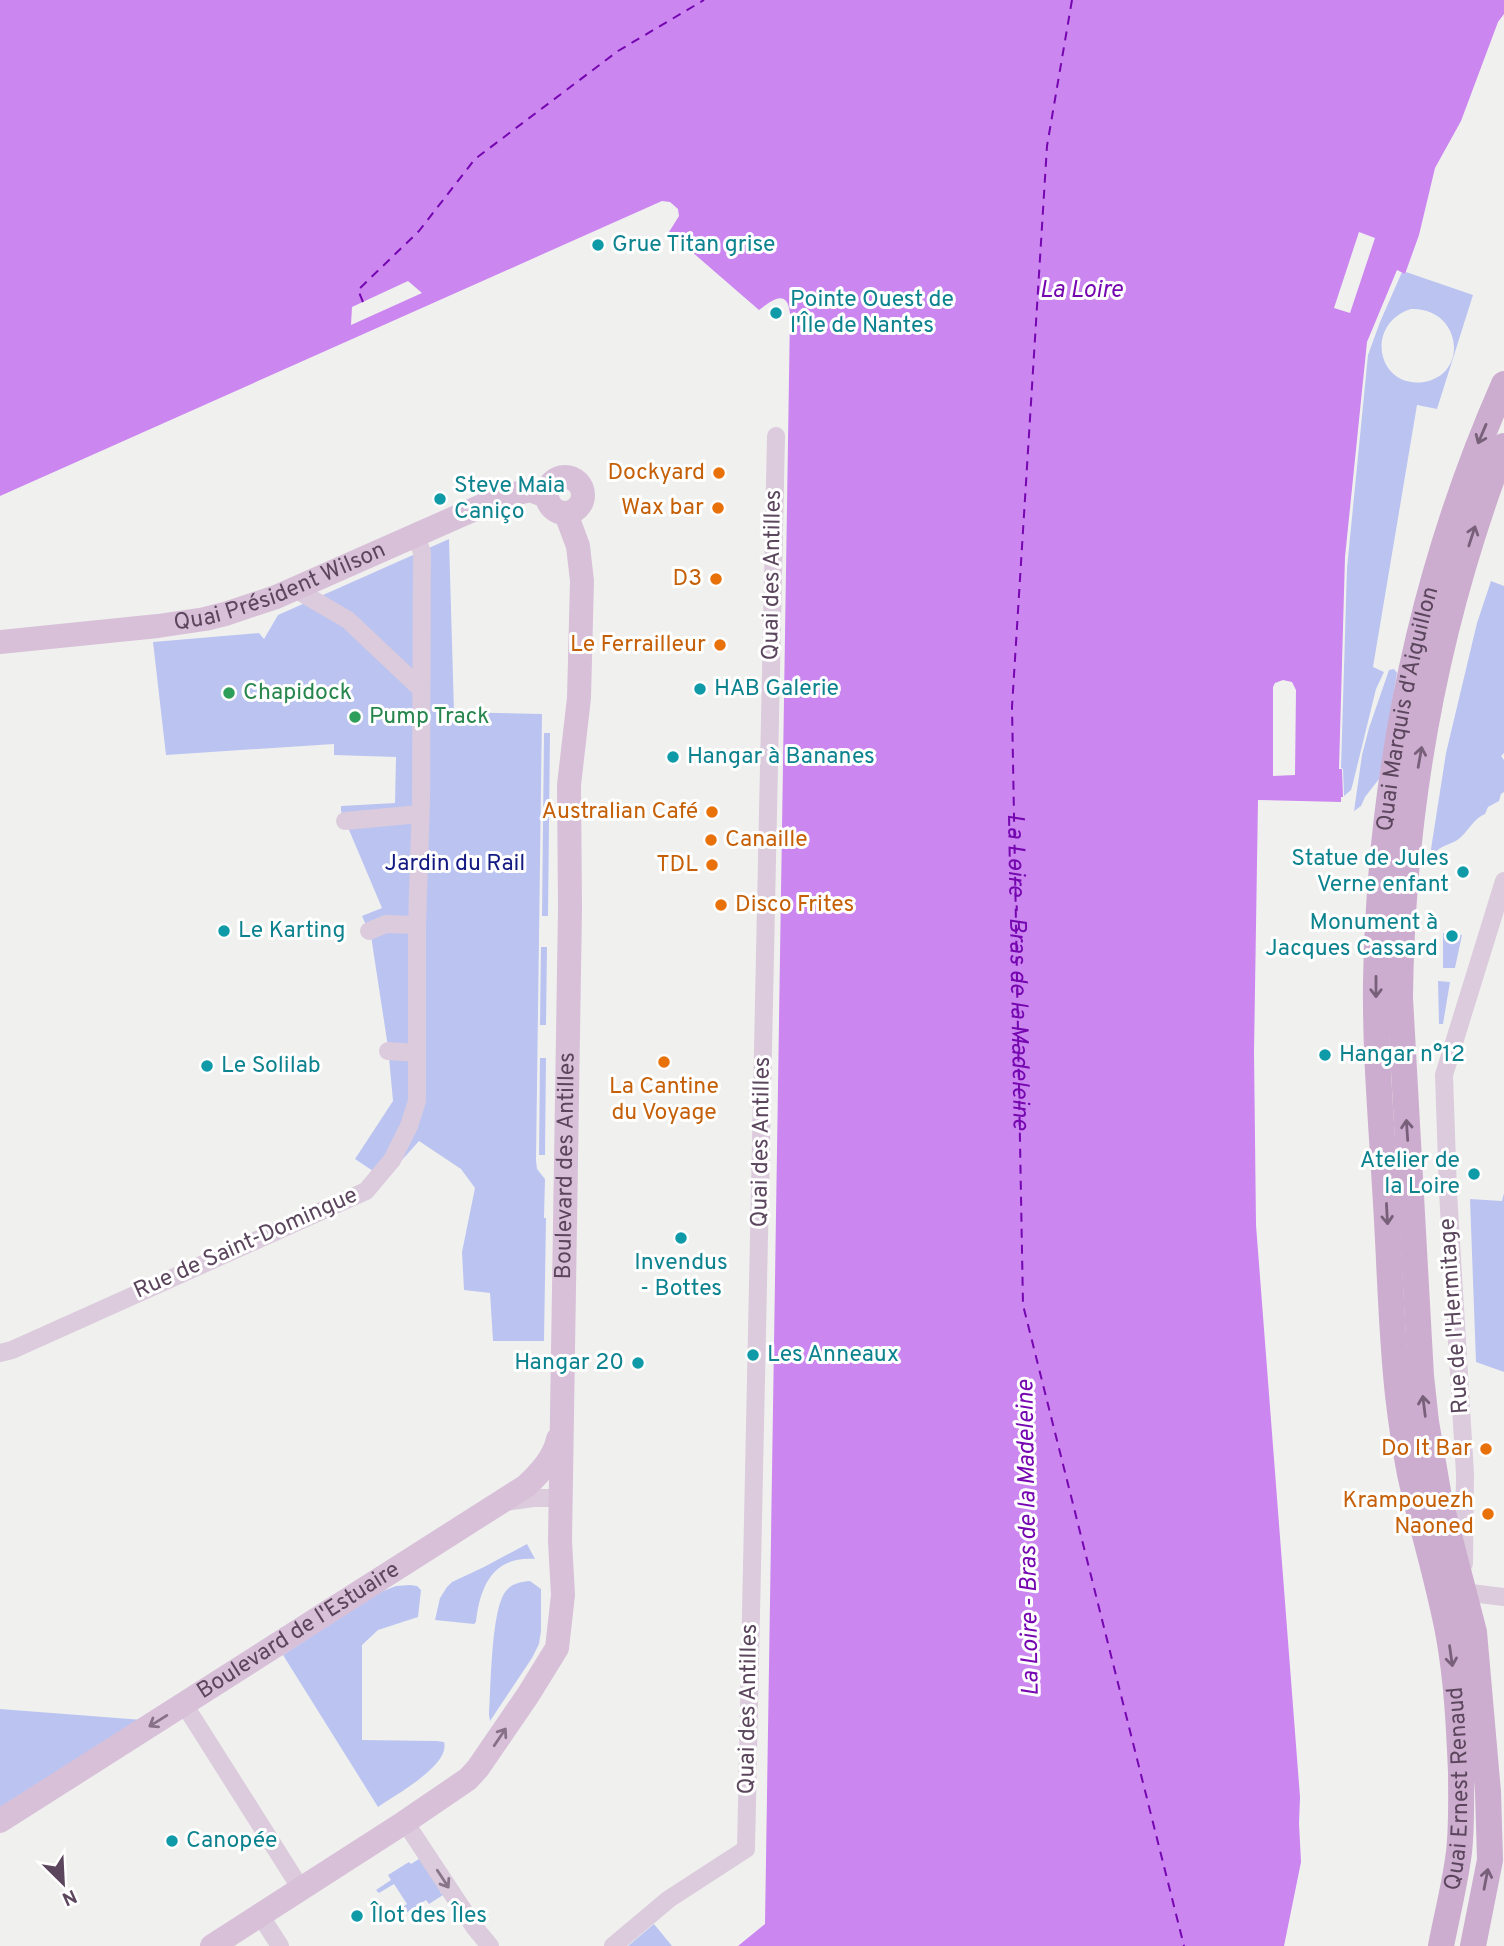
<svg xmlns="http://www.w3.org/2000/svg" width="1504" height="1946" font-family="Overpass,sans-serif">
  <rect width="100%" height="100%" fill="#f0f1ef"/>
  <g fill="#bbc4f1" fill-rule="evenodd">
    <path d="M1402,272L1405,274L1406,272L1473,295L1437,409L1417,405L1373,667L1384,672L1376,689L1353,783L1351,790L1344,796L1343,769L1341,768L1347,568L1368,355L1380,322ZM1411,309C1461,307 1470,374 1424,382C1377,389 1364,324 1411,309Z"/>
    <path d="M449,539L454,712L542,714L536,1160L537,1169L545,1179L544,1218H546L544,1341H493L490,1293L464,1290L462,1252L475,1188L461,1169L419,1141L385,1179L355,1159L393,1101L388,1047L371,936L362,916L382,908L341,811V806L395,803L396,757L334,755V744L166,755L153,642L259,633L264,639L278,615Z"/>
    <path d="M1491,581L1504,586V753L1501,756L1504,760V792L1501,794L1499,801L1488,807L1485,814C1475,818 1470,828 1462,836C1450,848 1438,842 1429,862L1446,753L1477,623Z"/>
    <path d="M1394,669L1397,673L1379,779L1365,797L1361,806L1354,811L1362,755L1369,728L1389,670Z"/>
    <path d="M544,733H550L548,916H542Z"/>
    <path d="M1443,933L1462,935L1455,968H1443Z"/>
    <path d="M541,947H547L546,1025H540Z"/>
    <path d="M1438,981L1450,982L1443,1024H1439Z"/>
    <path d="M540,1058H546L545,1155H539Z"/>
    <path d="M1504,1193V1372L1476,1362L1470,1199L1502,1201Z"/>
    <path d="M527,1544L535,1559C493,1556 480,1586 476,1622L474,1624L435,1620L440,1598L447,1587L452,1582L484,1567Z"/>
    <path d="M530,1581L541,1589V1631L539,1644L532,1658L490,1721L489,1715C491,1689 491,1608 506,1591C512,1583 521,1582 530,1581Z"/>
    <path d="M410,1585L417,1586L421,1590L418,1617L378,1630L362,1645V1740L436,1741L444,1742C451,1765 395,1795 378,1807L283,1655L378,1593L396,1586Z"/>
    <path d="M0,1709L143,1720L0,1813Z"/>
    <path d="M422,1857L442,1890L440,1892L443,1895L429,1904L426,1900L395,1920L392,1914L407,1904L394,1884L379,1893L376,1890L391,1880L388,1875L409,1862L411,1864Z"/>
    <path d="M654,1924L672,1946H628Z"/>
  </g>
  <path fill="#cb86f0" d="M0,0H1504V14L1498,22L1461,121L1435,168L1419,235L1405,274L1397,270L1367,342L1345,557L1339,769H1342L1343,797H1341V802L1258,800L1254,1052L1256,1225L1300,1797L1299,1823L1301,1862L1284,1946H738L765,1924L790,313C787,288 772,300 759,310L669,232L679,216L678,209L670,202L662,201L0,496Z"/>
  <g fill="#f0f1ef">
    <path d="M1359,232L1375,238L1350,313L1334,308Z"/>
    <path d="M408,281L422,293L351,325L352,307Z"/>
    <path d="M1283,680L1292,682L1296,690L1295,775L1273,776V687L1275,683Z"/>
  </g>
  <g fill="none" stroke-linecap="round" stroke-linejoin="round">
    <g stroke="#7506b0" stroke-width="2" stroke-dasharray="9 7" stroke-linecap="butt">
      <path id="s1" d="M1072,0L1047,146L1012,707L1023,1305L1184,1946"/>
      <path d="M363,302L358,290L419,231L475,159L618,51L704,0"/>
    </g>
    <g stroke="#dbcbdc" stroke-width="18">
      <path d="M295,589L348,620L421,689"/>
      <path d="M345,821L420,814"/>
      <path d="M369,931L386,924L417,925"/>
      <path d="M388,1051L416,1053"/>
      <path d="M0,1353L12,1350L366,1191L392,1160L409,1126L417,1101V925L421,801L422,552L415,535"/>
      <path d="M505,1502L533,1498H554L561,1505"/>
      <path d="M1464,1564L1465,1474L1448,1192L1444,1075L1504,881"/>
      <path d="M1455,1591L1504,1597"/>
      <path d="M184,1704L301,1889"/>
      <path d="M405,1822L475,1928L490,1946"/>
      <path d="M260,1915L280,1946"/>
      <path d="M613,1946L669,1899L746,1849L776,436"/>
    </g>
    <g stroke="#d8c0d9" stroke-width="24">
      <circle cx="565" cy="495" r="18"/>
      <path id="s2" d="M0,642L158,626L205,619L225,614L276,597L502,497L530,490L546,496"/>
      <path id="s3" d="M0,1821L526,1486C540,1473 554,1458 558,1439"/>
      <path id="s4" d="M212,1946L405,1822L468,1779L478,1768L528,1695L557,1648L563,1595L560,1541L570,908L569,785L579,698L582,581L578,546L566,514"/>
    </g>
    <g stroke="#cdadcf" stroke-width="26">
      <path id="s5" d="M1441,1946C1447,1915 1455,1884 1459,1852C1462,1825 1461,1799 1461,1772C1459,1727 1457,1682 1449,1637C1439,1582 1422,1529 1410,1474C1405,1448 1401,1421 1398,1395C1391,1332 1390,1267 1386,1204C1382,1130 1375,1055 1376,981C1380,775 1421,572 1504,384"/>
      <path d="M1473,1946L1490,1860L1488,1792L1474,1632L1439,1497L1426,1422L1421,1376L1400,998C1402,809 1436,623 1504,446"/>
    </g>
  </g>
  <defs><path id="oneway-shaft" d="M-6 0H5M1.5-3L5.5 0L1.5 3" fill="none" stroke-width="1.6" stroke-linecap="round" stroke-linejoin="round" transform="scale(1.75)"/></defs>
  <g stroke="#78607a">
    <use href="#oneway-shaft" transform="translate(1482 434) rotate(113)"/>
    <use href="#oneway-shaft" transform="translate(1472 536) rotate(-72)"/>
    <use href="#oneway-shaft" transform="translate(1420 757) rotate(-80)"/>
    <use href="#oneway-shaft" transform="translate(1376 987) rotate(90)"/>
    <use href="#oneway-shaft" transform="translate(1407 1130) rotate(-94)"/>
    <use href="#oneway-shaft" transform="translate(1387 1214) rotate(87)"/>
    <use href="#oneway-shaft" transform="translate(1424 1406) rotate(-97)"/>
    <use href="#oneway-shaft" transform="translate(1451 1656) rotate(82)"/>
    <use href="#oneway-shaft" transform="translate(1486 1879) rotate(-79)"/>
  </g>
  <g stroke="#877188">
    <use href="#oneway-shaft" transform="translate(158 1721) rotate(148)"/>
    <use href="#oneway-shaft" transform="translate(500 1737) rotate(-56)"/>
  </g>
  <use stroke="#887589" href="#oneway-shaft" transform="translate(443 1879) rotate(57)"/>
  <g fill="#0f9aa8" stroke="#fff" stroke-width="2.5">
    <circle cx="598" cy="245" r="7"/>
    <circle cx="776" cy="313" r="7"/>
    <circle cx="440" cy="499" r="7"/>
    <circle cx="700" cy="689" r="7"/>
    <circle cx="673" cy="757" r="7"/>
    <circle cx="1463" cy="872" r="7"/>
    <circle cx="224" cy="931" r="7"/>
    <circle cx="1452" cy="936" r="7"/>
    <circle cx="1325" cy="1055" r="7"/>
    <circle cx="207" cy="1066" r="7"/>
    <circle cx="1474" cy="1174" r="7"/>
    <circle cx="681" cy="1238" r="7"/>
    <circle cx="753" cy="1355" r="7"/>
    <circle cx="638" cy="1363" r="7"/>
    <circle cx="172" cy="1841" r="7"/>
    <circle cx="357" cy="1916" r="7"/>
  </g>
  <g fill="#e8710a" stroke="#fff" stroke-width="2.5">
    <circle cx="719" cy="473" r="7"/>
    <circle cx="718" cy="508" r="7"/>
    <circle cx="716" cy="579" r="7"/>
    <circle cx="720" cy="645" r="7"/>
    <circle cx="712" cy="812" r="7"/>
    <circle cx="711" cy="840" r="7"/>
    <circle cx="712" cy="865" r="7"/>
    <circle cx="721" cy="905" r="7"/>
    <circle cx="664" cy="1062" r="7"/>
    <circle cx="1486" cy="1449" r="7"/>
    <circle cx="1488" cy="1514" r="7"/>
  </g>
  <g fill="#2e9e5b" stroke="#fff" stroke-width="2.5">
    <circle cx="229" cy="693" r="7"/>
    <circle cx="355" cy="717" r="7"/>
  </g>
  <g text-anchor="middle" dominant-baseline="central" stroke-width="6" stroke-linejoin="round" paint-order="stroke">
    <g font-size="23" fill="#0d838f" stroke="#fff" text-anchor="start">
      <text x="612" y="245">Grue Titan grise</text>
      <text x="790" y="300">Pointe Ouest de<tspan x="790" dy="26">l'Île de Nantes</tspan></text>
      <text x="454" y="486">Steve Maia<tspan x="454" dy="26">Caniço</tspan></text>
      <text x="714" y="689">HAB Galerie</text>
      <text x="687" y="757">Hangar à Bananes</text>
      <text x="1449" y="859" text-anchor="end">Statue de Jules<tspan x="1449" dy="26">Verne enfant</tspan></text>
      <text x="1438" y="923" text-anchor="end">Monument à<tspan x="1438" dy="26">Jacques Cassard</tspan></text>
      <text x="238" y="931">Le Karting</text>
      <text x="1339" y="1055">Hangar n°12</text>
      <text x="221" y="1066">Le Solilab</text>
      <text x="1460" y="1161" text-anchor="end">Atelier de<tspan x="1460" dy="26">la Loire</tspan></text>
      <text x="681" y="1263" text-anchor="middle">Invendus<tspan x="681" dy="26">- Bottes</tspan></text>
      <text x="767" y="1355">Les Anneaux</text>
      <text x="624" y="1363" text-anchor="end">Hangar 20</text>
      <text x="186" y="1841">Canopée</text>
      <text x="371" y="1916">Îlot des Îles</text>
    </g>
    <g font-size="23" fill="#c56008" stroke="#fff" text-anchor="end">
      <text x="705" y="473">Dockyard</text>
      <text x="704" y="508">Wax bar</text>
      <text x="702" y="579">D3</text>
      <text x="706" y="645">Le Ferrailleur</text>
      <text x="698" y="812">Australian Café</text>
      <text x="725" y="840" text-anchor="start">Canaille</text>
      <text x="698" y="865">TDL</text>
      <text x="735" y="905" text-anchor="start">Disco Frites</text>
      <text x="664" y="1087" text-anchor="middle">La Cantine<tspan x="664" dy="26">du Voyage</tspan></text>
      <text x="1472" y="1449">Do It Bar</text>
      <text x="1474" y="1501">Krampouezh<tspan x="1474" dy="26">Naoned</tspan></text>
    </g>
    <g font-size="23" fill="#5b465d" stroke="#fff">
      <text transform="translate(773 575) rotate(-89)">Quai des Antilles</text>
      <text stroke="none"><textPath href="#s2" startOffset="287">Quai Président Wilson</textPath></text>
      <text stroke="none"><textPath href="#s5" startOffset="1248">Quai Marquis d'Aiguillon</textPath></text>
      <text transform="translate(762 1142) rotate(-89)">Quai des Antilles</text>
      <text stroke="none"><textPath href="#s4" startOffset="947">Boulevard des Antilles</textPath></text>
      <text transform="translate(246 1244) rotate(-24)">Rue de Saint-Domingue</text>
      <text transform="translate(1455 1316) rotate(-94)">Rue de l'Hermitage</text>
      <text stroke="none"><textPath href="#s3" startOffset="354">Boulevard de l'Estuaire</textPath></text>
      <text transform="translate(749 1709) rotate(-89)">Quai des Antilles</text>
      <text stroke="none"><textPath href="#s5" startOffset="159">Quai Ernest Renaud</textPath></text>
    </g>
    <g font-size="23" fill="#27864d" stroke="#fff" text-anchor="start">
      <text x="243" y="693">Chapidock</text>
      <text x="369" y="717">Pump Track</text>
    </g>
    <g font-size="23" fill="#131a82" stroke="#fff">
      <text x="455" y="864">Jardin du Rail</text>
    </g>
    <g font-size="24" font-style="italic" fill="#7506b0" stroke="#fff">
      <text x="1081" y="291">La Loire</text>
      <text stroke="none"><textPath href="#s1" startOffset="975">La Loire - Bras de la Madeleine</textPath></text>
      <text transform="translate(1029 1538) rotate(-91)">La Loire - Bras de la Madeleine</text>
    </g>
  </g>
  <g transform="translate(63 1883) rotate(156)" stroke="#ffffff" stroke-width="5" paint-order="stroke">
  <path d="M0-5L12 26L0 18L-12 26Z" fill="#5b465d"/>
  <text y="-10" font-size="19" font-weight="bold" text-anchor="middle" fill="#5b465d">N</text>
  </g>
</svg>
